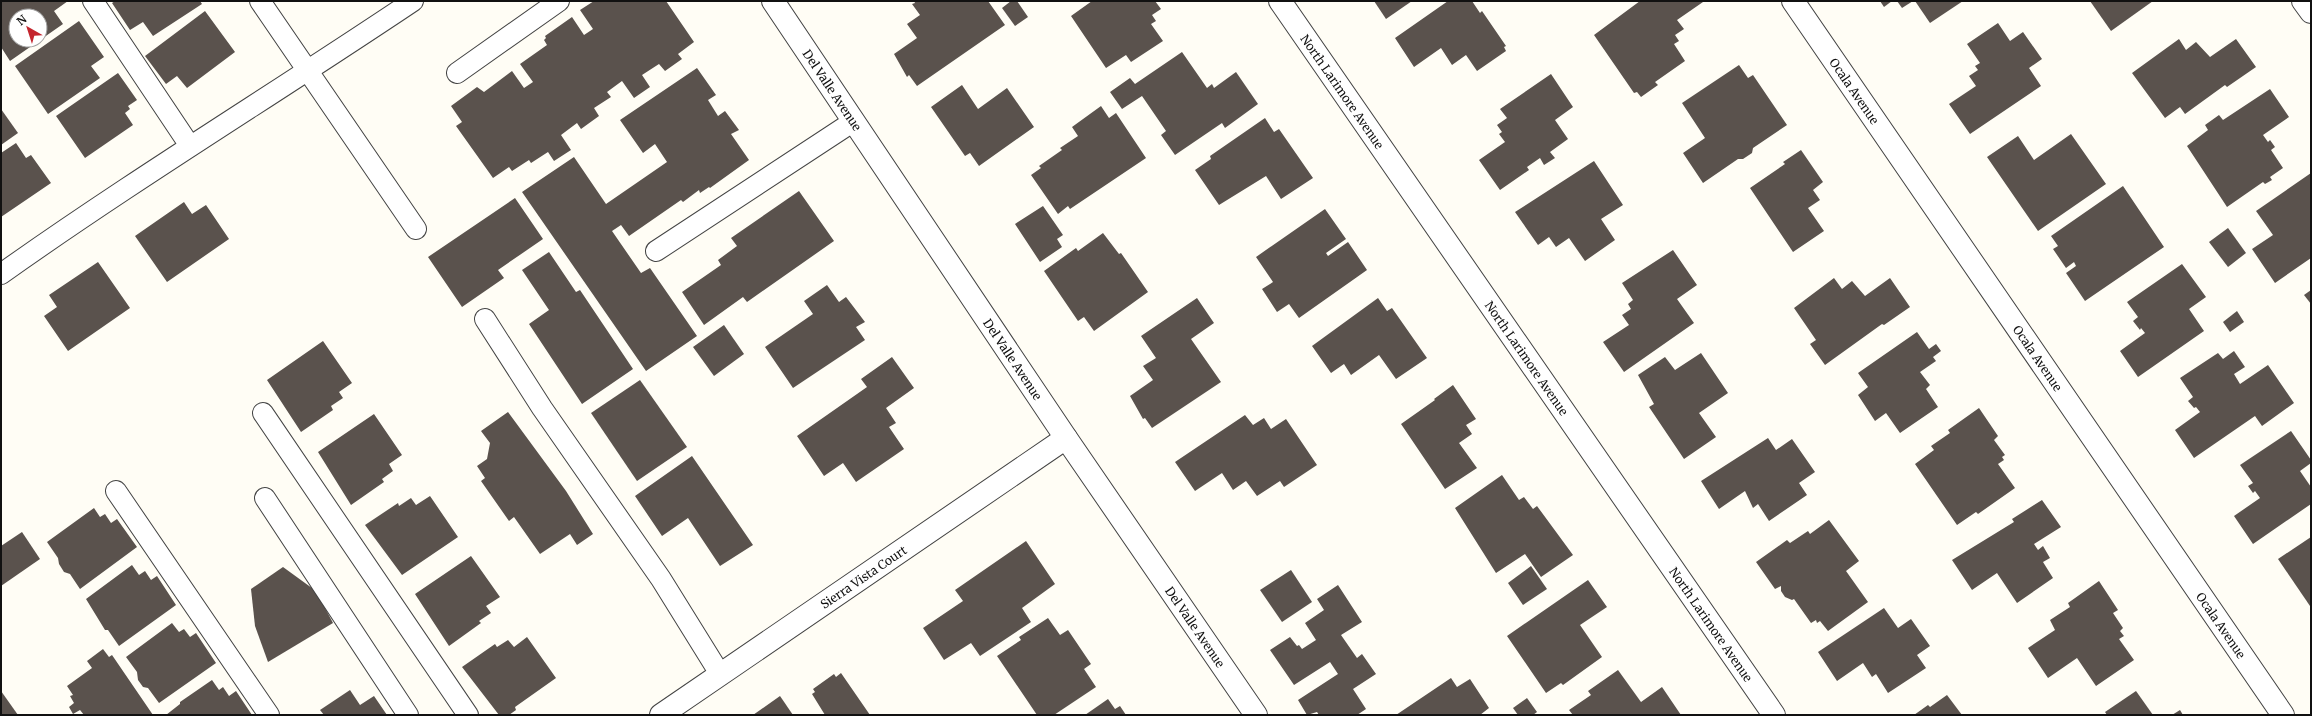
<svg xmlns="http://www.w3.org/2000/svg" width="2312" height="716" font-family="Merriweather,serif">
  <rect width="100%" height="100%" fill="#fffdf5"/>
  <g fill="#5a524d" fill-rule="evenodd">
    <path d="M1,1H68L54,11L63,24L10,61L1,47ZM16,16H40V40H16Z"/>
    <path d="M115,1H200L202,4L153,36L143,22L130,30L112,3Z"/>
    <path d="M594,1H666L694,42L678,54L682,59L665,71L659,64L642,75L650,87L634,98L622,81L607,92L611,97L594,108L599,116L581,129L577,123L561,135L571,150L554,161L548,152L531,163L529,160L512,171L509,167L493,178L456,126L462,122L451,106L477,87L484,92L512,71L524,88L533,82L520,64L547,45L544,40L546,38L545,36L572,17L584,35L593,29L580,10Z"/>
    <path d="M914,1H988L1005,25L917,86L909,75L907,77L894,54L917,38L907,24L920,15L912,4L915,3Z"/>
    <path d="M1011,1H1017L1028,17L1015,26L1002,8Z"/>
    <path d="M1092,1H1155L1161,9L1152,15L1156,21L1151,24L1163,41L1131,62L1126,55L1106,68L1071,16Z"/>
    <path d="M1374,1H1412L1386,19Z"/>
    <path d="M1448,1H1472L1480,13L1482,11L1506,46L1504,47L1506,51L1477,71L1466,55L1452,65L1441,48L1414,67L1395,38Z"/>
    <path d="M1640,1L1703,2L1677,20L1684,29L1675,35L1679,41L1674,44L1685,61L1655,82L1658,85L1641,97L1637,92L1634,93L1594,35Z"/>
    <path d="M1880,1H1892L1884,7Z"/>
    <path d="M1897,1H1913L1902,8Z"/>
    <path d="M1915,1H1963L1930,23Z"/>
    <path d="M2090,1H2153L2111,31Z"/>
    <path d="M205,11L235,52L187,88L177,76L166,84L145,56Z"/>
    <path d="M79,21L104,57L91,66L100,78L48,114L15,66Z"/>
    <path d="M1998,23L2010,41L2023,32L2042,59L2029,68L2041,86L1970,134L1949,104L1976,86L1969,76L1978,70L1975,66L1980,63L1967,44Z"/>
    <path d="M2179,39L2186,50L2196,42L2210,57L2236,39L2256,67L2227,87L2225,85L2185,114L2180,107L2165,118L2132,73Z"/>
    <path d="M1182,52L1207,88L1212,84L1214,88L1236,72L1258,104L1225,128L1222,123L1175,155L1161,135L1166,131L1142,96L1122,109L1110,92L1130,78L1135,84Z"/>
    <path d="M1739,65L1748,78L1753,75L1787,125L1753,148L1752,153L1743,159H1738L1703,183L1683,153L1705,138L1682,103Z"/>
    <path d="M697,68L716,95L708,100L718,116L725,111L739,130L731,134L749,160L710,188L709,187L700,193L699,190L683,202L681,200L629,236L621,225L612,231L641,273L650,268L697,336L646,371L522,192L574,157L606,204L667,162L655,144L643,153L620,120Z"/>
    <path d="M118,73L137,100L128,106L130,109L125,113L133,125L85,158L56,116Z"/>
    <path d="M1551,74L1573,107L1555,120L1568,139L1550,152L1555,158L1544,165L1540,158L1527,167L1529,170L1500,190L1479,160L1505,142L1499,134L1502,132L1497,125L1507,118L1500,109Z"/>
    <path d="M962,85L978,109L1007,88L1034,127L979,166L970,153L965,156L931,107Z"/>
    <path d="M2270,89L2289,117L2263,135L2268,142L2270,140L2275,147L2271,150L2283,168L2270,177L2272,180L2265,184L2263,182L2227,207L2187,146L2208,130L2205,125L2219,115L2223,120Z"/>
    <path d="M1101,106L1109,118L1116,113L1146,158L1070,209L1068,206L1058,214L1031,175L1041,168L1039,166L1062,150L1060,148L1078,136L1072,127Z"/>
    <path d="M1,109L18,133L1,145Z"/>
    <path d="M1265,118L1274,132L1279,129L1313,178L1281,199L1266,176L1219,205L1195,170L1211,159L1210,156Z"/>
    <path d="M2071,134L2106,184L2038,231L1987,157L2018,136L2034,160Z"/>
    <path d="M16,143L26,158L31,155L51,183L1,217V153Z"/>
    <path d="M1801,150L1823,182L1813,190L1820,200L1808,208L1824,231L1793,252L1750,188L1785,164L1783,162Z"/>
    <path d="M1594,161L1623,205L1601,219L1615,240L1585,261L1569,238L1556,247L1549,237L1538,245L1515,212Z"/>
    <path d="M2311,173V258L2275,283L2252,249L2273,235L2256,211Z"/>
    <path d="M2123,186L2164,247L2085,301L2066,273L2076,266L2074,262L2066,268L2053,249L2058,246L2051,236Z"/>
    <path d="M799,191L834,241L747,302L743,297L704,325L682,292L721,265L718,260L737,246L731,238Z"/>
    <path d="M515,198L543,239L498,270L504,278L462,307L428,257Z"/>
    <path d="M184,202L192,214L206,205L229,239L167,282L135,236Z"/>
    <path d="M1043,206L1063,235L1057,239L1062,247L1040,262L1015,224Z"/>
    <path d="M1325,209L1346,239L1326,253L1328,256L1348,242L1367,270L1299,318L1289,304L1277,312L1262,289L1273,282L1256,257Z"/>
    <path d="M2228,228L2246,253L2228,267L2209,242Z"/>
    <path d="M1103,233L1119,254L1121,253L1148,292L1094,331L1084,317L1078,321L1044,271L1076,248L1078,251Z"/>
    <path d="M1673,250L1697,285L1677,299L1694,323L1624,372L1603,342L1629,325L1622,315L1631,309L1628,304L1633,300L1622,283Z"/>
    <path d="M549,252L576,292L580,290L633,369L582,404L529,324L549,310L522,270Z"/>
    <path d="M98,262L130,308L68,351L44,316L57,307L49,295Z"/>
    <path d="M2182,264L2206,297L2189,309L2204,331L2138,377L2120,351L2145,333L2141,328L2140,330L2133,321L2138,317L2127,302Z"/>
    <path d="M1834,278L1842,289L1852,281L1865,296L1890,278L1910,307L1884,325L1882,324L1825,365L1810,344L1816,340L1794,308Z"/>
    <path d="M827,285L839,302L846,297L865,322L856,327L865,340L793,388L765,347L813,314L804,301Z"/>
    <path d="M2311,290V304L2304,295Z"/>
    <path d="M1197,298L1214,323L1191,339L1221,382L1152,428L1145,418L1143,419L1130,396L1153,380L1143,366L1156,358L1141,336Z"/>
    <path d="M1378,298L1387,311L1392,308L1427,358L1396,379L1379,355L1351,375L1344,364L1331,373L1312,346Z"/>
    <path d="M2237,311L2244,322L2230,332L2223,322Z"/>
    <path d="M724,325L744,354L714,376L693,347Z"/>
    <path d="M1917,332L1929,349L1936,344L1941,351L1933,357L1936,361L1920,372L1930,385L1926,389L1938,407L1900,433L1886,413L1875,421L1858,395L1868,387L1858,373Z"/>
    <path d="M323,341L352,383L339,392L343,398L331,406L333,410L301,432L267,380Z"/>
    <path d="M2234,351L2245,367L2234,374L2240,384L2268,365L2294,403L2262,426L2255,416L2194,458L2175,430L2200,412L2196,407L2194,408L2188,401L2193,397L2180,378L2218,353L2223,359Z"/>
    <path d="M1701,353L1728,393L1699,413L1716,437L1684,459L1649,407L1654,404L1638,375L1665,357L1675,370Z"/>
    <path d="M892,357L914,388L886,408L896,423L889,427L904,449L856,482L843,463L824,476L797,436L867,387L861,379Z"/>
    <path d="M640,380L687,447L637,481L591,413Z"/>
    <path d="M1453,385L1476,419L1466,425L1472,434L1459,443L1477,468L1445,489L1401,424L1435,400L1434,399Z"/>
    <path d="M1979,408L1998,436L1994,440L2005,455L2002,457L2004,460L1998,464L2015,488L1978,514L1976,512L1957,525L1915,464L1934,450L1931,446L1950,433L1948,430Z"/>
    <path d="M508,412L566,491L593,534L577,545L570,534L540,554L514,517L509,521L481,481L485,478L477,466L487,459L490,443L481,431Z"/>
    <path d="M374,414L402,455L389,464L393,471L382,479L384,482L351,505L318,452Z"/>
    <path d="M1245,415L1253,425L1264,418L1271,429L1286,419L1317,465L1284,487L1280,481L1257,496L1246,481L1233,490L1222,473L1195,491L1175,462Z"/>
    <path d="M2291,431L2311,460V463L2300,471L2311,487V504L2253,544L2234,516L2260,498L2255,491L2253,493L2248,486L2253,483L2240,465Z"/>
    <path d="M1768,438L1776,450L1792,439L1815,472L1799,483L1807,495L1769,521L1758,504L1753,508L1745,491L1719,509L1701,481Z"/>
    <path d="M692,456L753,545L720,566L688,518L662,536L635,496Z"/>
    <path d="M1502,475L1519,500L1524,497L1533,509L1537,506L1573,555L1541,577L1525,554L1496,573L1455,508Z"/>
    <path d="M430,496L458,537L402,575L365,525L398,503L399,506L411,498L416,505Z"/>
    <path d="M2042,500L2061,527L2034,544L2038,550L2043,546L2050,558L2043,562L2053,578L2017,603L1997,573L1972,590L1952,560L2014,522L2012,519Z"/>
    <path d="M94,508L100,517L105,514L111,523L117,519L137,547L80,589L70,574L64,572L59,564L58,558L47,542Z"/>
    <path d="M1829,520L1859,561L1846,571L1868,602L1828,631L1820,621L1817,623L1816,620L1811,623L1794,599L1792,600L1785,597L1781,591V586L1775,589L1756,562L1787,540L1790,543L1808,531L1810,534Z"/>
    <path d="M22,532L40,559L1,586V546Z"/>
    <path d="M2311,537V605L2310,606L2278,559Z"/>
    <path d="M1026,541L1055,584L1022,608L1031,622L980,656L971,643L944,660L923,628L963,601L955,590Z"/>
    <path d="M471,556L500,597L486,606L491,613L479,621L481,623L449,646L415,594Z"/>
    <path d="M132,565L139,575L145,571L151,580L157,576L176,605L119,646L108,630H105L86,599Z"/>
    <path d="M1531,566L1547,589L1523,605L1508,583Z"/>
    <path d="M283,567L316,591L333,623L268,662L255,626L251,589Z"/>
    <path d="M1291,570L1312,602L1282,622L1260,590Z"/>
    <path d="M1588,580L1607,607L1580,625L1602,657L1563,685L1561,683L1546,693L1507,636Z"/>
    <path d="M2099,581L2118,610L2113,613L2123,628L2120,631L2124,636L2119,639L2134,660L2096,686L2077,658L2048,678L2028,648L2055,630L2050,620L2070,607L2068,603Z"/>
    <path d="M1338,585L1362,622L1341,635L1357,658L1362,654L1376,674L1353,689L1366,709L1357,715H1319L1317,712L1307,715L1298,700L1338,674L1330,662L1294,685L1270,650L1290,637L1297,646L1299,645L1302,649L1316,640L1305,623L1324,610L1317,599Z"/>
    <path d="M1884,608L1898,628L1911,619L1930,646L1917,655L1926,668L1888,693L1876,674L1872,677L1863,663L1837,681L1818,652Z"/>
    <path d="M1048,618L1060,635L1068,630L1091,664L1084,669L1096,687L1054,715H1037L997,656L1021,640L1019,637Z"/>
    <path d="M172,623L179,632L184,629L190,637L196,633L216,663L159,703L148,688L143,687L138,680L137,672L126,657Z"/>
    <path d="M527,637L556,678L515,707L516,710L509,715H499L462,667L495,644L497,647L508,640L514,647Z"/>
    <path d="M103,649L109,657L112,655L153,715H84L80,710L73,714L69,707L74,703L70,696L73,695L67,686L92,668L87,661Z"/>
    <path d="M1618,670L1641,702L1662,687L1681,715H1573L1569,710L1591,695L1588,691Z"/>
    <path d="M841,673L870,715H825L812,694L815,692L813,689L834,674L836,677Z"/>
    <path d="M1451,678L1457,687L1470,679L1489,708L1480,715H1396Z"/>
    <path d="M212,680L219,690L223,687L229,696L236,691L252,715H166L180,704V702Z"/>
    <path d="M350,690L360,705L374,696L387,715H324L320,710Z"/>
    <path d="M1,691L18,715H1Z"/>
    <path d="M2136,691L2153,715H2107L2105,712Z"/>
    <path d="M1947,695L1962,715H1914L1928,705L1930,707Z"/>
    <path d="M780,696L793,715H753Z"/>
    <path d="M1527,698L1537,712L1533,715H1518L1513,708Z"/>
    <path d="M1108,699L1115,709L1120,706L1126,715H1085Z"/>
    <path d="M2180,710L2183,715H2172Z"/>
  </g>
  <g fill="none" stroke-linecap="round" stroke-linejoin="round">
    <defs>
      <g id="service">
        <path d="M93,1L190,146"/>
        <path d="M260,1L416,229"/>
        <path d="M457,73L559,1"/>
        <path d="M656,251L854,121"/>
        <path d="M1,274C135,179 276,93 413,1"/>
        <path d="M485,319L542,408L661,579L720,674"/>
        <path d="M263,413L468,715"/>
        <path d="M116,491L269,715"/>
        <path d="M265,498L408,715"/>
      </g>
      <g id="minor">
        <path id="s1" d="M1280,1L1774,715"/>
        <path id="s2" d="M1793,1L2283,715"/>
        <path d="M2303,1L2311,12"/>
        <path id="s3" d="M661,715L1066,438"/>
      </g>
      <g id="tertiary">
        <path id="s4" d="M773,1L1066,438L1256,715"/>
      </g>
    </defs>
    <use href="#service" stroke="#444" stroke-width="22"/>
    <use href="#minor" stroke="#444" stroke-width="24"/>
    <use href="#tertiary" stroke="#444" stroke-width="24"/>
    <use href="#service" stroke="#fff" stroke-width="20"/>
    <use href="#minor" stroke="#fff" stroke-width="22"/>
    <use href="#tertiary" stroke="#fff" stroke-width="22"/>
  </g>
  <g text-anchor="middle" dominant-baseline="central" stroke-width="4" stroke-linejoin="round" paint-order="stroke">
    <g font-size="12" fill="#111" stroke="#fff">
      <text stroke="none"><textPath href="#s4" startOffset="107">Del Valle Avenue</textPath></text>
      <text stroke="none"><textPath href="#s1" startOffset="110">North Larimore Avenue</textPath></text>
      <text stroke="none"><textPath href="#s2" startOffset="109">Ocala Avenue</textPath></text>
      <text stroke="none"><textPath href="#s1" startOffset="434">North Larimore Avenue</textPath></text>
      <text stroke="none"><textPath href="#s2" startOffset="433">Ocala Avenue</textPath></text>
      <text stroke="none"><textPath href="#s4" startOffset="431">Del Valle Avenue</textPath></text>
      <text stroke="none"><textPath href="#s3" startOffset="245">Sierra Vista Court</textPath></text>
      <text stroke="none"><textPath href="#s1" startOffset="758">North Larimore Avenue</textPath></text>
      <text stroke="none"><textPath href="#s2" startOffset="757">Ocala Avenue</textPath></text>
      <text stroke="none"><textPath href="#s4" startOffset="755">Del Valle Avenue</textPath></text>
    </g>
  </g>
  <rect width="2312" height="716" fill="none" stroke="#111111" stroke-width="4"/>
  <g transform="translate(28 28) rotate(321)"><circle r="19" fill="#ffffff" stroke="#a0a0a0"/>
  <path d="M0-3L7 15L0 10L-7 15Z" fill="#c4262e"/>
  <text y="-6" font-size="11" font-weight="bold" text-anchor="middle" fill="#111111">N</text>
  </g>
</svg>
